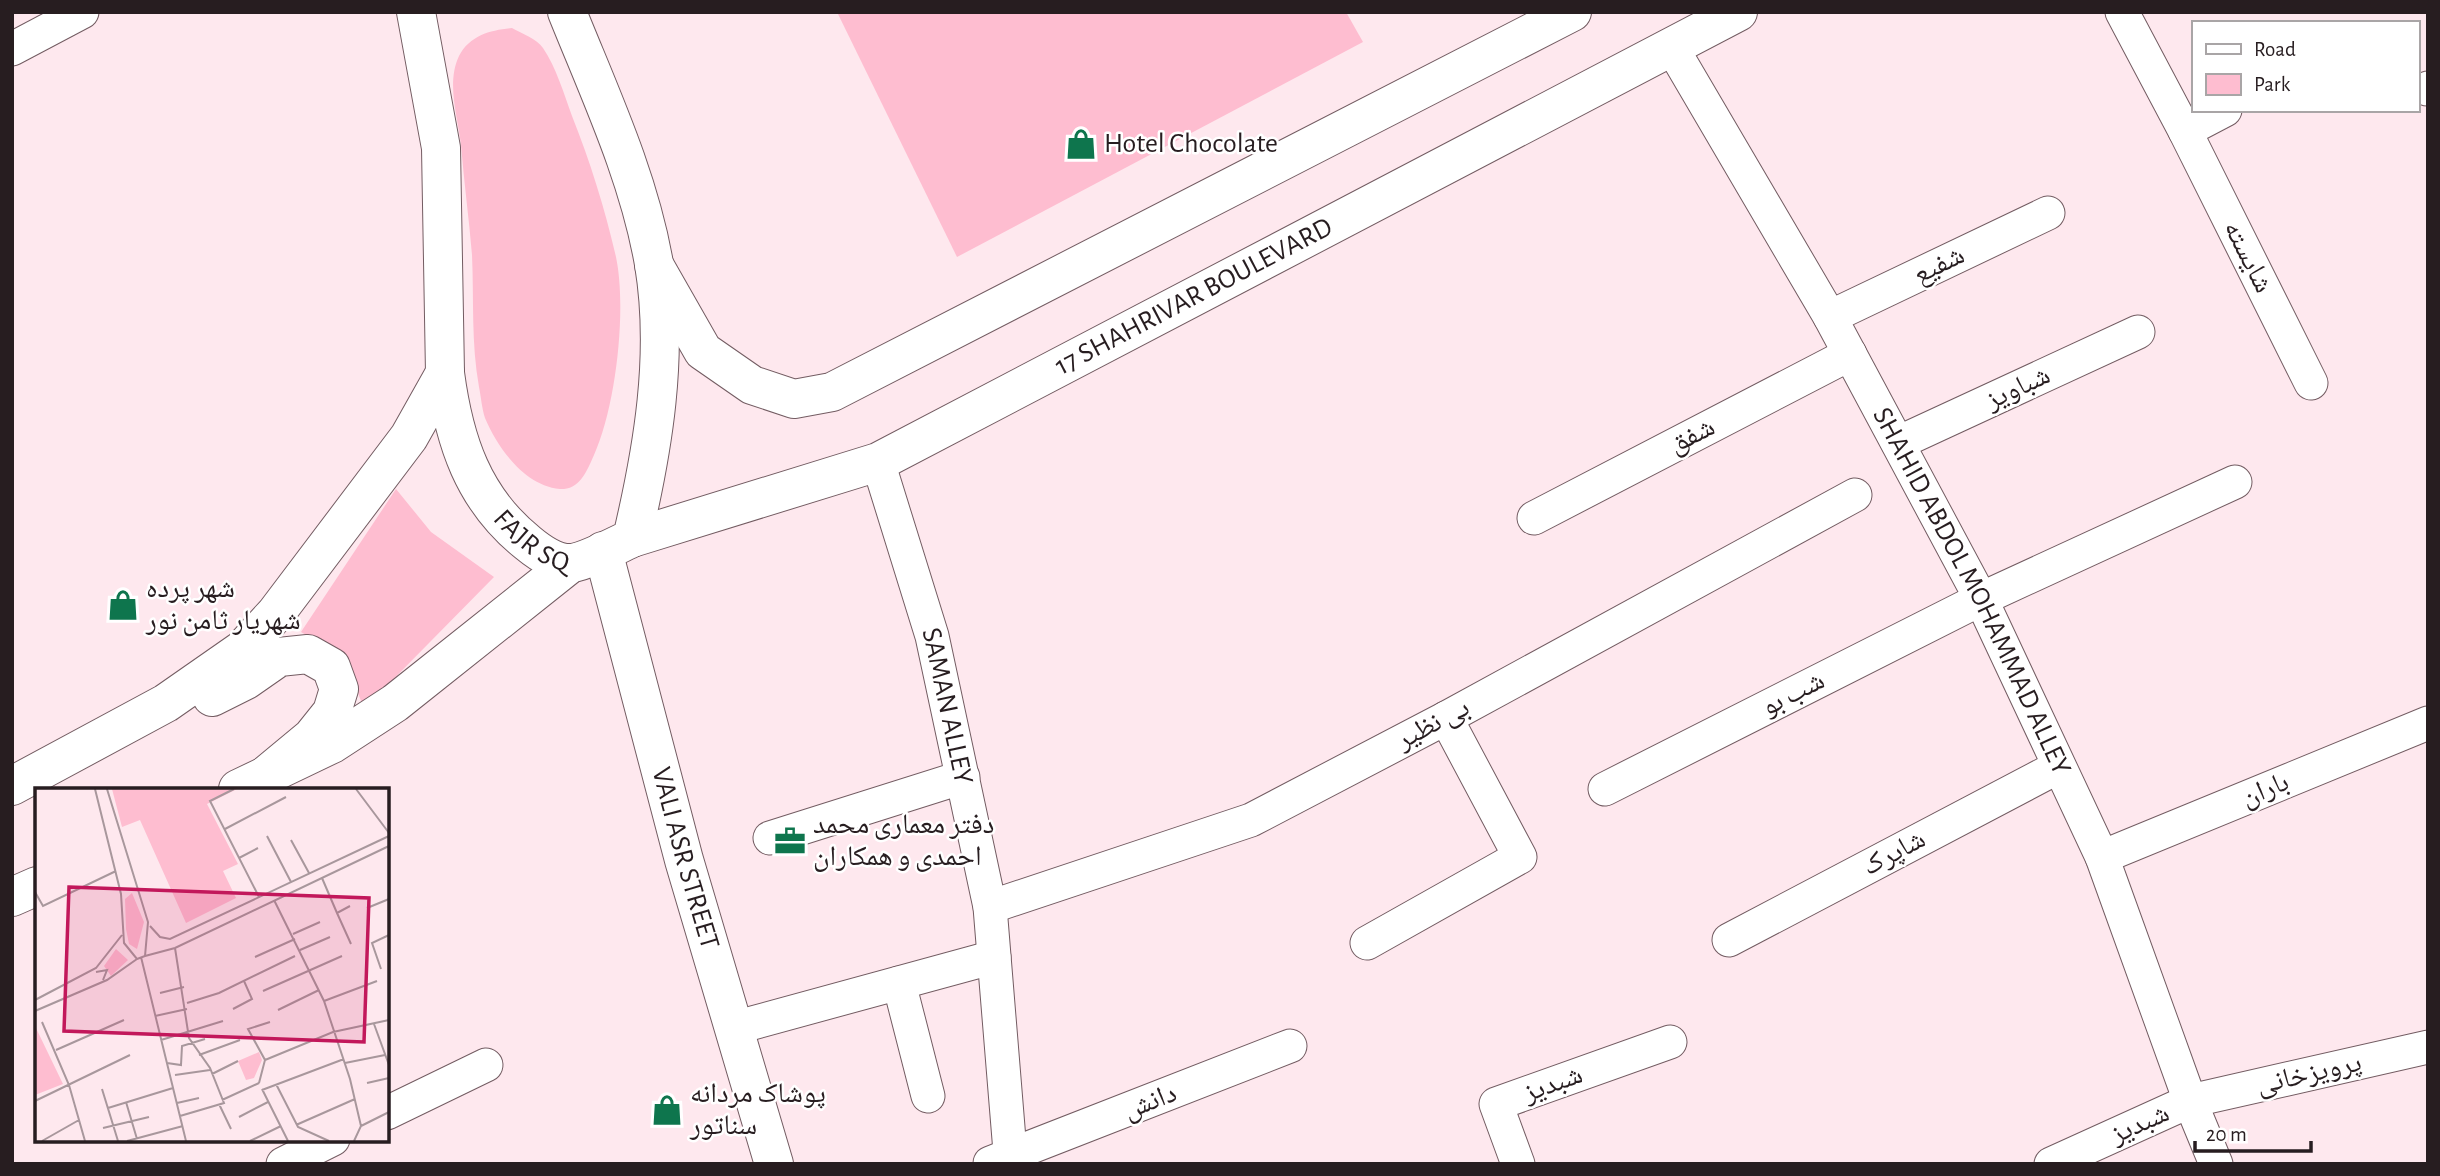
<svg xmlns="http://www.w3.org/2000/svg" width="2440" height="1176" font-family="'Alegreya Sans','Noto Naskh Arabic',sans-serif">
  <rect width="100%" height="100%" fill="#fee8ee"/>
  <g fill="#febdd0">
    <path d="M837,12H1346L1363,42L957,257Z"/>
    <path d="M512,28C521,33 537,39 543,48C556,67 564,94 572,116C590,161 605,209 616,257C627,309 616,407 594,455C588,468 581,488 564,489C527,489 498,449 485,418C482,409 481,397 479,387C471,343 474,300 472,255C469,219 464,182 461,145C458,117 446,83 459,56C470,35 491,30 512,28Z"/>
    <path d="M396,489L431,532L494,577L364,709L352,677L336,653L301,632Z"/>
  </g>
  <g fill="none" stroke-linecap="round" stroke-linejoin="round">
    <defs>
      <g id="minor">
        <path d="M2122,12L2185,131L2225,110"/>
        <path id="s1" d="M1671,46L1830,317L1981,599L2102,857L2190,1101L2216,1164"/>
        <path d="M12,49L82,12"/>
        <path d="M2427,89L2428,88"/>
        <path d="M2185,131L2311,383"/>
        <path d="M1830,317L2048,213"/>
        <path d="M1898,443L2138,332"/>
        <path id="s2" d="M878,462L932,636L990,907L1011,1164"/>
        <path d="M1534,518L1850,354"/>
        <path d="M1605,789L1981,599L2235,482"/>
        <path d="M770,838L963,777"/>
        <path d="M2102,857L2428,723"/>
        <path d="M990,907L1251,820L1446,718L1855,495"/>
        <path d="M1729,940L2058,767"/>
        <path d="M1367,943L1520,857L1446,718"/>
        <path d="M899,983L928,1096"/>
        <path d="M734,1028L994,957"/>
        <path d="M387,1113L486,1065"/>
        <path d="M990,1163L1290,1046"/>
        <path d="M283,1164L333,1139"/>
        <path d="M1518,1164L1496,1104L1670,1042"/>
        <path d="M2051,1164L2190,1101L2428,1047"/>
      </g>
      <g id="secondary">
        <path d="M654,265L703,351L752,385L794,399L832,392L1572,12"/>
        <path id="s3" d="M632,538L878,462L1738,12"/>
      </g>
      <g id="primary">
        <path id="s4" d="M416,12L441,148L445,373C454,441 473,499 528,543C540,553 556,564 572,563C587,561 617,545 632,538C653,449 669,355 654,264C639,177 600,94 567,12"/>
        <path id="s5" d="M603,551L684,860L774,1164"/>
        <path d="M212,697L246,680L279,657L308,654L331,667L339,689L332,712L312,737L264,777"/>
        <path d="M12,786L166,703L242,650L276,613L409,437L445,373"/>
        <path d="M238,789L332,744L395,703L571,563"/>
        <path d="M12,897L37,886"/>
      </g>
    </defs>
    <use href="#minor" stroke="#735c62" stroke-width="35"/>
    <use href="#secondary" stroke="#735c62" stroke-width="40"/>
    <use href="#primary" stroke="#735c62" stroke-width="40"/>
    <use href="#minor" stroke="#fff" stroke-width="33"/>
    <use href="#secondary" stroke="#fff" stroke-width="38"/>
    <use href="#primary" stroke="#fff" stroke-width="38"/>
  </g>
  <defs>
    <symbol id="shop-bare" viewBox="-9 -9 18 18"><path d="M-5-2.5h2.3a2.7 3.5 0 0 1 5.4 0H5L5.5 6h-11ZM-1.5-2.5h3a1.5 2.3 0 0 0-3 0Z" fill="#0e754d" stroke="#fff" stroke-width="2.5" paint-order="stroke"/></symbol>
    <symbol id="office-bare" viewBox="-9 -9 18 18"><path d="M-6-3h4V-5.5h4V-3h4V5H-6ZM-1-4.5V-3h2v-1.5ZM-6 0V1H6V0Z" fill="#0e754d" stroke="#fff" stroke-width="2.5" paint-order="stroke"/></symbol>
  </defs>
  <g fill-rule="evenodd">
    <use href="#shop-bare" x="1059" y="122" width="44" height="44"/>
    <use href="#shop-bare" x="101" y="583" width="44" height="44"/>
    <use href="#office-bare" x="768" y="819" width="44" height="44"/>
    <use href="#shop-bare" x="645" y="1088" width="44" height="44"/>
  </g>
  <g text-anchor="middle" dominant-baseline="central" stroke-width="5" stroke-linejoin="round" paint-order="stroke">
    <g font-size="28" fill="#271d20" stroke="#fff" text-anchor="start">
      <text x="1104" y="144">Hotel Chocolate</text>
      <text x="146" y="589">شهر پرده<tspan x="146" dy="32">شهریار ثامن نور</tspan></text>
      <text x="813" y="825">دفتر معماری محمد<tspan x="813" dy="32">احمدی و همکاران</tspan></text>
      <text x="690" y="1094">پوشاک مردانه<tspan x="690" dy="32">سناتور</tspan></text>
    </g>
    <g font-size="28" fill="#271d20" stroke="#fff">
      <text transform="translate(2248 257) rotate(63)">شایسته</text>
      <text transform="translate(1939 265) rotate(-26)">شفیع</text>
      <text stroke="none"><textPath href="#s3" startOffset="614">17 SHAHRIVAR BOULEVARD</textPath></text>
      <text transform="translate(2018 388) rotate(-25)">شباویز</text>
      <text transform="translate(1692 436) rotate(-27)">شفق</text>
      <text stroke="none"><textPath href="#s4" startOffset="560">FAJR SQ</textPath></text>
      <text stroke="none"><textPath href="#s1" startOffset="623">SHAHID ABDOL MOHAMMAD ALLEY</textPath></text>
      <text transform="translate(1793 694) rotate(-27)">شب بو</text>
      <text stroke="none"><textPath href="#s2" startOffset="254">SAMAN ALLEY</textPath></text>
      <text transform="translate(1433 724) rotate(-28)">بی نظیر</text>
      <text transform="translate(2265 790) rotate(-22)">باران</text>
      <text transform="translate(1894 853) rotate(-28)">شاپرک</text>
      <text stroke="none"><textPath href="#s5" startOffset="318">VALI ASR STREET</textPath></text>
      <text transform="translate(2309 1074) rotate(-13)">پرویزخانی</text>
      <text transform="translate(1553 1084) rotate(-20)">شبدیز</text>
      <text transform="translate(1150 1102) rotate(-21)">دانش</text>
      <text transform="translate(2140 1124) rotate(-24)">شبدیز</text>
    </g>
  </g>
  <g transform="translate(35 788)">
    <rect width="354" height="354" fill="#fee8ee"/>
    <path d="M77,1H202L172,16L203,76L188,83L201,110L151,135L105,32L87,39ZM97,105L109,134L102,161L94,156L91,141L90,111ZM81,161L93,172L76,188L69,178ZM0,238L28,296L0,307ZM224,264L227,272L219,290L211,292L203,273Z" fill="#febdd0"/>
    <path fill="none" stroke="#a8979c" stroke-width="2" d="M60,1L86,106L89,155L102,171L110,168L113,134L72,1M199,1L175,13L224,109M321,1L354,45M190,41L251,9M232,48L256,94M256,52L274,85M204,70L223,60M287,90L302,125L315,118M0,104L8,118L81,83M239,112L289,213L315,291L326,338L319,353M332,120L354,111M302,125L316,156M115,138L125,149L135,151L354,48M258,146L285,134M140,160L154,250L175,280L189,315L145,328M265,162L295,149M110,168L140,160L354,58M106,169L151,353M220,169L260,151M346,181L337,155L354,147M61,184L72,182L68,192M228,203L307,168M125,205L149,199M0,212L61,180L87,147M289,213L342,193M152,215L184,205L260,168M198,221L217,211L209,193M243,222L284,202M0,223L72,192L102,171M120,228L152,221M7,234L34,297L50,353M339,236L354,277M126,252L188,233M21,262L89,232M164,267L205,252M230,272L298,244L354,232M132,275L146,277L147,258L170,251M310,275L350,267M177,286L203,273M140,287L175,282M224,295L230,272L213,241L235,234M332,295L354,290M241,296L263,339L294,353M67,301L83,353M227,301L253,353M227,302L309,271M187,312L224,295M0,313L95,267M91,314L102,351M142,315L164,310M184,316L196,341M73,320L138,300M204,329L233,314M261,337L320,311M326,338L354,324M68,340L114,329M7,353L44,332M92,353L148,338M215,353L246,338"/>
    <path fill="#c2185b" fill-opacity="0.15" stroke="#c2185b" stroke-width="3.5" d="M34,99L334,110L329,254L29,243Z"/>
    <rect width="354" height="354" fill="none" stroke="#271d20" stroke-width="3.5"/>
  </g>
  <rect width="2440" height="1176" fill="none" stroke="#271d20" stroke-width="28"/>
  <rect x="2192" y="21" width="228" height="91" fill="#ffffff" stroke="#a9a5a6" stroke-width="2"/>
  <rect x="2206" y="44" width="35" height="10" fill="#ffffff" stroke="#a9a5a6" stroke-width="2"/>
  <text x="2254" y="56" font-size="21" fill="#271d20">Road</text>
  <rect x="2206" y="74" width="35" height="21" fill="#febdd0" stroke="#a9a5a6" stroke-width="2"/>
  <text x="2254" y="91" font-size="21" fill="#271d20">Park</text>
  <path d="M2195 1141v10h116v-10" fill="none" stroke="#271d20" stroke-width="3.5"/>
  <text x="2206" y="1141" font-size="21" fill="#271d20" stroke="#ffffff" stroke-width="5" paint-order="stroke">20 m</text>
</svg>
